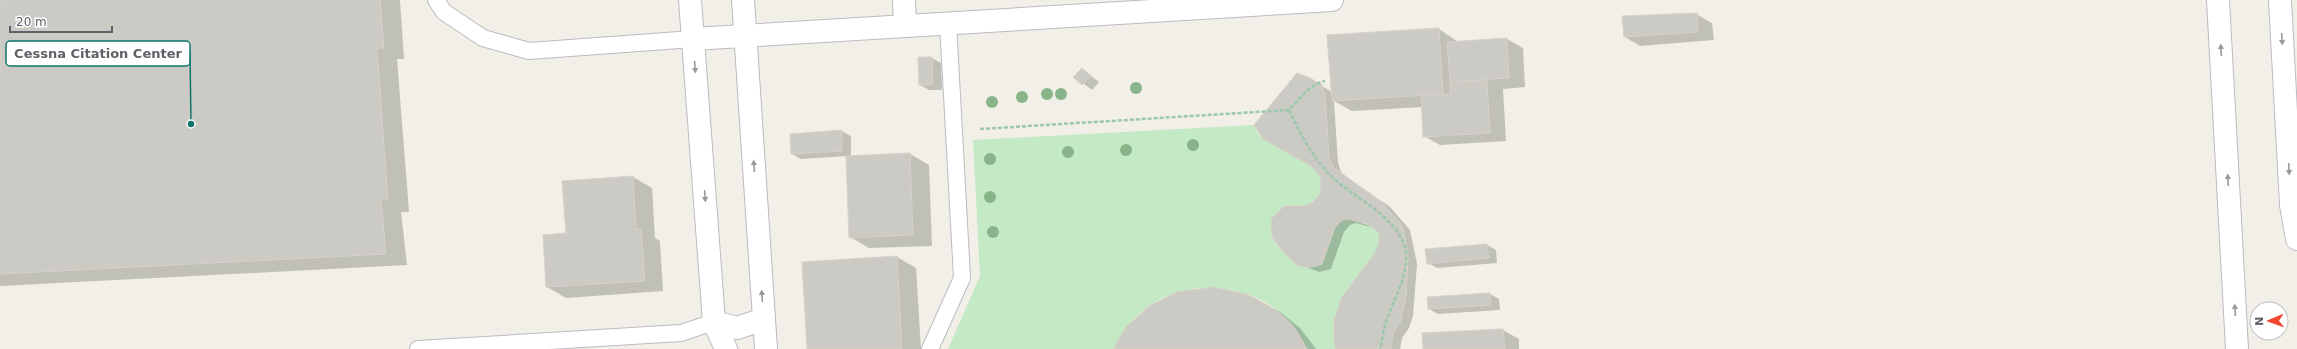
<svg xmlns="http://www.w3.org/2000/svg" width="2297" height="349" font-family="'DejaVu Sans',sans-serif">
  <rect width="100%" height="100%" fill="#f1efe7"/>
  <path fill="#c3e9c5" d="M1254,125C1256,130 1258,134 1263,138C1277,150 1334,166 1320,194C1313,209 1297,206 1284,206L1271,219C1273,244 1279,249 1297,265L1322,264C1331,246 1331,213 1357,221C1366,224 1372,226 1379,233V243L1376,251L1342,297L1334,343L1336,349H1307C1282,288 1201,271 1150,305C1134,316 1123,332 1113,349H948L980,276L973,140Z"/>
  <g fill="#0003">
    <path d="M0,0H400L404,59H397L409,212H401L407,265L0,286Z"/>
    <path d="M1696,14L1712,23L1714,40L1640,46L1625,37Z"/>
    <path d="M1439,29L1458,42L1507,39L1523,48L1525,87L1503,89L1506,141L1440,145L1424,136L1423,107L1352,111L1334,101L1338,163L1342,174L1390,207L1410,230L1417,264L1413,316L1409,328L1402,338L1400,349H1337L1377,252L1380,243V232L1375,228L1356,223L1350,225L1344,232L1331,269L1319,272L1298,264L1305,207L1314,203L1321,194L1322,181L1308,78L1332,92Z"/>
    <path d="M919,58H932L941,63L942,90H929L920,85Z"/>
    <path d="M1082,69L1099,82L1092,90L1075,77Z"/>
    <path d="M842,131L851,136V157L910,154L929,165L932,246L869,248L850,237L847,156L801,159L792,154Z"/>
    <path d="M633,177L652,188L655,238L660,241L663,291L566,298L547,287L567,234Z"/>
    <path d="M1487,245L1496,250L1497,263L1437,268L1428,263L1426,250Z"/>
    <path d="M897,257L916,268L921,349H808Z"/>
    <path d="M1213,288L1247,294L1280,312L1300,328L1316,349H1115L1171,295L1189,290Z"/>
    <path d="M1490,294L1499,299L1500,310L1438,314L1429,309Z"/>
    <path d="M1503,330L1519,339V349H1424L1423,334Z"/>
  </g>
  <g fill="#cccac4" stroke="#d6d2c5">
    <path d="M0,0H380L384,48H377L388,200H381L386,254L0,274Z"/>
    <path d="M1697,13L1698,32L1624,37L1622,16Z"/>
    <path d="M1439,28L1443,94L1332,101L1327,35Z"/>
    <path d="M1507,38L1509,78L1450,82L1447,42Z"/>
    <path d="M918,57H932L933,85H919Z"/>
    <path d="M1082,68L1091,76L1082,85L1073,77Z"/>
    <path d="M1297,73L1308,77L1322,85L1325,94L1329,157L1333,167L1380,201L1401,224L1404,232L1408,258L1406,299L1400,323L1393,333L1391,349H1336L1334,343V320L1342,297L1376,251L1379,243V233L1369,225L1346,218L1341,220L1335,227L1322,264L1309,268L1297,265L1283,252L1272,237L1271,219L1284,206H1305L1313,202L1320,194L1321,181L1318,174L1311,166L1263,139L1254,125Z"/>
    <path d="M1487,80L1490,133L1423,137L1421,95L1450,94V82Z"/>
    <path d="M842,130V151L791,154L790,134Z"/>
    <path d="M910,153L913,235L849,238L846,156Z"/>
    <path d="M633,176L636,229H641L645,281L546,287L543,235L566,233L562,181Z"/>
    <path d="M1487,244L1489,258L1427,264L1425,249Z"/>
    <path d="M897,256L902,349H807L802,262Z"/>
    <path d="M1213,287L1247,294L1271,307L1292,325L1307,349H1113L1126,327L1149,306L1177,292Z"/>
    <path d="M1490,293L1491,305L1428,309L1427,297Z"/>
    <path d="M1503,329L1505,349H1423L1422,333Z"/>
  </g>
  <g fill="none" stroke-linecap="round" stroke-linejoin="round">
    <defs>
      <g id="service">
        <path d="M436,0L444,12L483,38L529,51L693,39"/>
        <path d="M418,349L681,333L714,322"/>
        <path d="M930,349L962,278L948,23"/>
      </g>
      <g id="minor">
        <path d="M690,0L714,322L726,349"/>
        <path d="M743,0L766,349"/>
        <path d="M904,0L905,25"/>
        <path d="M2218,0L2237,349"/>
        <path d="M693,39L1332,0"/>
        <path d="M714,322L737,328L764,319"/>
      </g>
      <path id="secondary" d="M2280,0L2291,205L2297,239"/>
    </defs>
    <use href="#service" stroke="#b9bcc1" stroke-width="18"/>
    <use href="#minor" stroke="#b9bcc1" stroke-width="24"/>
    <use href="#secondary" stroke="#babdc3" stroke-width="24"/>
    <g stroke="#9ac8aa" stroke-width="2.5" stroke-dasharray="4 2" stroke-linecap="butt">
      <path d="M1289,110C1300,133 1311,155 1329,174C1350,196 1403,219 1406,253C1408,278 1392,302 1385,325C1383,333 1382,341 1380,349"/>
      <path d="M980,129L1289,110C1299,99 1310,84 1325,81"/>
    </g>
    <use href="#service" stroke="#fff" stroke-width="16"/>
    <use href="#minor" stroke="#fff" stroke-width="22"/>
    <use href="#secondary" stroke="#fff" stroke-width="22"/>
  </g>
  <g fill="#87b488">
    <circle cx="1136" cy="88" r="6"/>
    <circle cx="1047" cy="94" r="6"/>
    <circle cx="1061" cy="94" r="6"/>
    <circle cx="1022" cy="97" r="6"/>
    <circle cx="992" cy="102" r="6"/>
    <circle cx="1193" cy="145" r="6"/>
    <circle cx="1126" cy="150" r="6"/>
    <circle cx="1068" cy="152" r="6"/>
    <circle cx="990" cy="159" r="6"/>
    <circle cx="990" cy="197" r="6"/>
    <circle cx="993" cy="232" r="6"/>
  </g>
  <defs><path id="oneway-solid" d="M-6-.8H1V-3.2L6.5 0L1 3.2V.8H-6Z"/></defs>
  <g fill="#96999d">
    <use href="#oneway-solid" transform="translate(2282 39) rotate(87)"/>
    <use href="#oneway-solid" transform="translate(2221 50) rotate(-93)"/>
    <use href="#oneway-solid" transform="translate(695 67) rotate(86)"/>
    <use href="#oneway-solid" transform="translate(754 166) rotate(-94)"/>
    <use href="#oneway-solid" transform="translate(2289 169) rotate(87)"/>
    <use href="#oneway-solid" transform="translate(2228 180) rotate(-93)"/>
    <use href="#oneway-solid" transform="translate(705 196) rotate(86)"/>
    <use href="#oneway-solid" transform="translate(762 296) rotate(-94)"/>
    <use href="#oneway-solid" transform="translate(2235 310) rotate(-93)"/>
  </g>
  <path fill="none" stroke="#0f766e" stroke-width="1.5" d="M191 124L190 53"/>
  <circle fill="#0f766e" stroke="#fff" stroke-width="1.5" cx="191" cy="124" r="4"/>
  <rect fill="#fff" stroke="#0f766e" stroke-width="1.5" x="6" y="41" width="184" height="25" rx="4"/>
  <g font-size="13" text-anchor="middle" font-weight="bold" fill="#5e6268">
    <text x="98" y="58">Cessna Citation Center</text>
  </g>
  <g transform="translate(2269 321) rotate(268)"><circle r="19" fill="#ffffff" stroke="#bfc0c3"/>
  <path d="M0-3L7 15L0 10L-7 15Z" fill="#f1472c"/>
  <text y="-6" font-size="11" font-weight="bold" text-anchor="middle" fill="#5e6268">N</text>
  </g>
  <path d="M10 26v6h102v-6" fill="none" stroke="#5e6268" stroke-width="2"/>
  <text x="16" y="26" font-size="12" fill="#5e6268" stroke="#ffffff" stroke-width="3" paint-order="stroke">20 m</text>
</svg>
